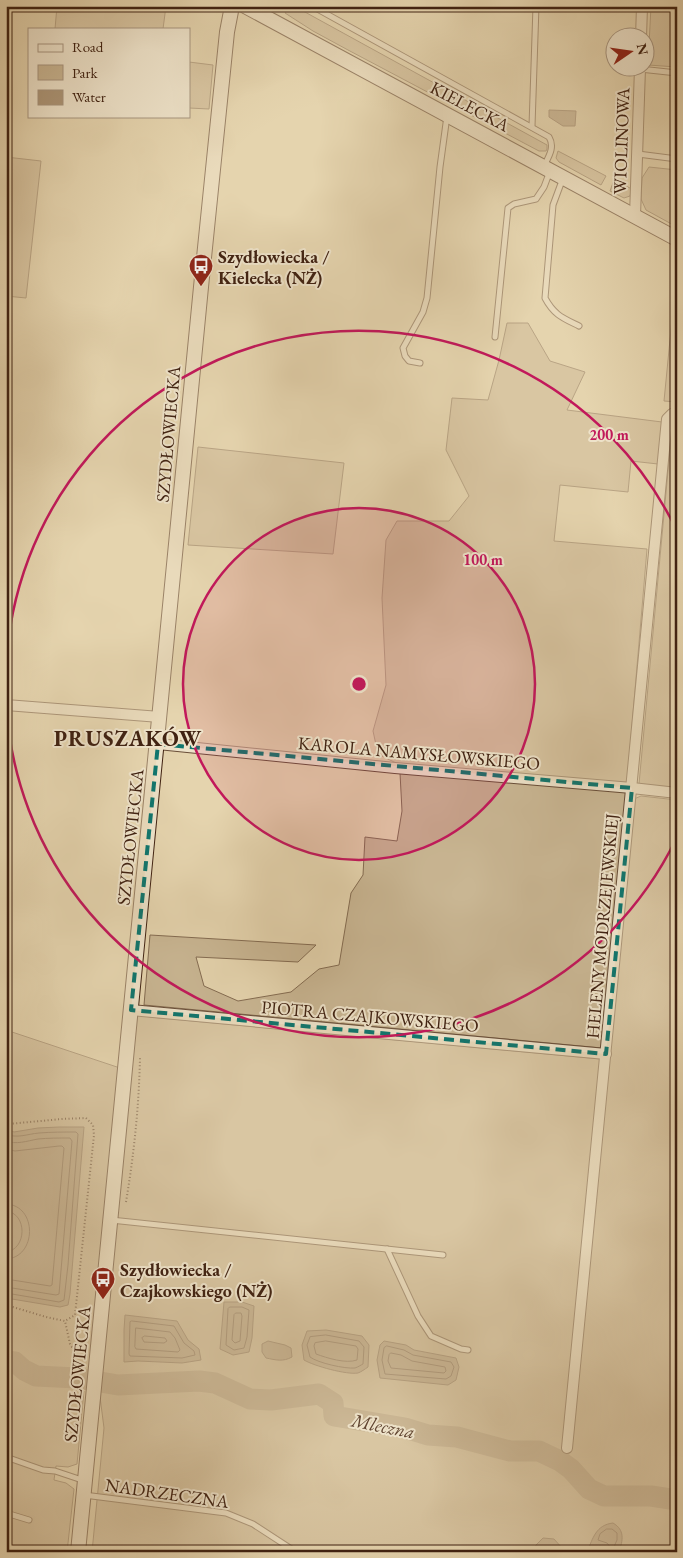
<svg xmlns="http://www.w3.org/2000/svg" width="683" height="1558" font-family="'EB Garamond',serif">
  <rect width="100%" height="100%" fill="#e5d4ae"/>
  <filter id="stains"><feTurbulence type="fractalNoise" baseFrequency=".004" numOctaves="4"/><feColorMatrix values="0 0 0 0 .2 0 0 0 0 .09 0 0 0 0 .02 0 0 0 .5 -.17"/></filter>
  <radialGradient id="worn" r=".72"><stop offset=".6" stop-color="#630" stop-opacity="0"/><stop offset="1" stop-color="#630" stop-opacity=".3"/></radialGradient>
  <g fill="#c9b693" stroke="#846c52">
    <path d="M57,6H166L163,29H55Z"/>
    <path d="M279,6H294L547,145V149L546,151H539L348,50L313,31L285,13L287,10Z"/>
    <path d="M651,6H677V67L648,65Z"/>
    <path d="M189,62L213,65L209,109L189,108Z"/>
    <path d="M558,151L606,176L601,185L559,162L556,158Z"/>
    <path d="M6,157L41,161L26,298L6,296Z"/>
    <path d="M649,167L677,170V227L646,210L641,199L642,178Z"/>
    <path d="M614,180L632,189L630,196L624,198L610,191Z"/>
    <path d="M677,268V402L664,401Z"/>
    <path d="M507,323H528L550,361L585,372L567,410L662,422L658,464L631,461L628,492L560,485L554,541L647,549L627,784L398,764L378,754L373,731L386,685L382,598L386,540L397,521H449L469,496L446,450L452,398L488,400L499,360Z"/>
    <path d="M677,423V789L639,784L672,428Z"/>
    <path d="M198,447L344,463L333,554L188,545Z"/>
    <path d="M400,773L626,792L602,1048L144,1005L150,935L316,945L298,962L196,957L204,986L238,1001L291,992L319,969L339,965L351,893L363,875L365,837L397,841L402,811Z"/>
    <path d="M641,796L677,800V1552H92L104,1428L99,1389L81,1386L80,1389L84,1391L77,1464L68,1467L56,1466L54,1480L66,1483L74,1489L67,1552H6V1030L123,1069L128,1012L150,1017L601,1059L634,799Z"/>
  </g>
  <g fill="#ad9779" stroke="#816850">
    <path d="M549,110L576,111L575,126H563L549,117Z"/>
    <path d="M59,1127H84L70,1294L68,1305L60,1307L6,1298V1242L9,1240L11,1228L6,1219V1129L14,1132L38,1128Z"/>
    <path d="M224,1302H242L254,1306L252,1338L249,1352L233,1355L220,1349Z"/>
    <path d="M125,1315L177,1321L188,1340L199,1349L201,1360L182,1363L138,1361L124,1362V1330Z"/>
    <path d="M326,1330L362,1336L369,1345L368,1367C365,1369 361,1372 358,1373C347,1375 314,1366 304,1360L302,1345L307,1331Z"/>
    <path d="M268,1341L285,1345L291,1348L292,1357C283,1362 276,1360 266,1358L262,1352V1344Z"/>
    <path d="M384,1341L406,1345L414,1350L456,1358L459,1367L456,1380L448,1385L380,1378L377,1360L380,1345Z"/>
    <path d="M613,1523C625,1530 623,1540 619,1552H605L604,1547L599,1546L597,1552H587C593,1538 596,1525 613,1523Z"/>
    <path d="M543,1538L554,1539L563,1549V1552H534L536,1545Z"/>
  </g>
  <g fill="none" stroke-linecap="round" stroke-linejoin="round">
    <g stroke="#765c46" stroke-width="1">
      <path d="M6,1134C17,1139 27,1134 39,1133C51,1132 64,1132 76,1132L78,1134L68,1265L64,1300L59,1302L6,1293"/>
      <path d="M6,1141C16,1145 27,1141 38,1139C48,1138 59,1138 70,1138L72,1141L59,1294L56,1295L6,1287"/>
      <path d="M6,1149L15,1151L59,1146H62L64,1148L52,1285L50,1286L6,1279"/>
      <path d="M6,1204C38,1205 37,1258 6,1259"/>
      <path d="M6,1211C28,1213 27,1250 6,1252"/>
      <path d="M230,1307H242L249,1310L247,1337L244,1348L234,1350L226,1345L228,1309Z"/>
      <path d="M236,1313H241L242,1316L240,1341L235,1343L232,1340L234,1315Z"/>
      <path d="M132,1321L174,1326L184,1343L194,1351L195,1355L182,1358L130,1356L129,1354L130,1322Z"/>
      <path d="M136,1328L170,1332L175,1338L180,1350L178,1352L136,1349L135,1347Z"/>
      <path d="M326,1335L359,1341L364,1347L363,1364C361,1365 358,1367 355,1368C345,1369 318,1363 310,1357L307,1345L310,1337Z"/>
      <path d="M145,1336L165,1338L167,1341L164,1343L144,1342L142,1338Z"/>
      <path d="M326,1341L356,1346L358,1349L357,1360C346,1364 327,1358 316,1354L314,1346L315,1343Z"/>
      <path d="M387,1346L404,1350L413,1355L451,1362L454,1367L451,1376L446,1379L385,1374L382,1360L384,1348Z"/>
      <path d="M391,1353L401,1355L412,1361L445,1367L446,1371L444,1373L391,1368L388,1361L389,1355Z"/>
      <path d="M607,1529H612L617,1533V1540L613,1549L611,1548L607,1543L598,1540L600,1534Z"/>
    </g>
    <path stroke="#ad9779" stroke-width="21" d="M6,1361L15,1362L24,1370L36,1376L77,1378L118,1385L199,1381L215,1383L250,1399L271,1400L319,1394L333,1403L334,1416L405,1428L428,1435L457,1437L510,1451H539L560,1461L571,1469L589,1489L604,1496H651L677,1500"/>
    <defs>
      <g id="lane">
        <path d="M312,6L549,137C555,147 549,156 544,166"/>
        <path d="M640,69L677,73"/>
        <path d="M532,126L536,6"/>
        <path d="M638,154L677,159"/>
        <path d="M563,178L553,205L545,298C554,315 563,318 579,326"/>
        <path d="M495,337L508,208L514,204L536,199L544,187L550,171"/>
        <path d="M420,363L409,361L405,356L403,348L423,312L427,298L440,167L447,116"/>
        <path d="M111,1220L443,1255"/>
        <path d="M387,1249L418,1316L431,1336L461,1349L468,1350"/>
        <path d="M6,1457L43,1470L55,1471L85,1481"/>
        <path d="M84,1495L226,1513L253,1524L296,1552"/>
        <path d="M6,1513L29,1520"/>
      </g>
      <g id="street">
        <path d="M641,38L642,6"/>
        <path d="M635,216L640,68"/>
        <path d="M6,705L160,717"/>
        <path d="M158,744L395,768L632,788L677,793"/>
        <path d="M131,1010L606,1054"/>
        <path d="M567,1448L667,419L672,414L677,412"/>
      </g>
      <g id="secondary">
        <path d="M245,6L677,239"/>
        <path d="M78,1552L201,287L227,32L232,6"/>
      </g>
    </defs>
    <use href="#lane" stroke="#694e39" stroke-width="7"/>
    <use href="#street" stroke="#694e39" stroke-width="12"/>
    <use href="#secondary" stroke="#402212" stroke-width="16"/>
    <g stroke="#402212" stroke-width="2" stroke-dasharray="1 2.5" stroke-linecap="butt">
      <path d="M6,1123L8,1124L62,1119L86,1118L93,1125L94,1135L75,1315L65,1321"/>
      <path d="M126,1202C134,1154 139,1106 140,1057"/>
      <path d="M6,1305L46,1317L65,1321L70,1344L72,1347L86,1350"/>
    </g>
    <use href="#lane" stroke="#eee3ca" stroke-width="5"/>
    <use href="#street" stroke="#eee3ca" stroke-width="10"/>
    <use href="#secondary" stroke="#eee3ca" stroke-width="14"/>
  </g>
  <path d="M0 0H683V1558H0ZM158,744L632,788L606,1054L131,1010Z" fill="#e5d4ae" fill-opacity=".55" fill-rule="evenodd"/>
  <path fill="none" stroke="#0f766e" stroke-width="4" stroke-dasharray="10 6" stroke-linejoin="round" d="M158,744L632,788L606,1054L131,1010Z"/>
  <circle cx="359" cy="684" r="176" fill="#c2185b" fill-opacity=".12"/>
  <g fill="none" stroke="#c2185b" stroke-width="2.5">
    <circle cx="359" cy="684" r="176"/>
    <path d="M676 839A353 353 0 0 1 6 699M6 669A353 353 0 0 1 676 529"/>
  </g>
  <defs>
    <symbol id="bus-pin" viewBox="-11 -11 22 30"><path d="M0 17L-7.5 6A9.5 9.5 0 1 1 7.5 6Z" fill="#8f2418" stroke="#eee3ca"/><path d="M-5-6H5V4H4V6H2V4H-2V6H-4V4H-5ZM-3.5-4V0h7V-4ZM-3.5 1.2v1.5H-2V1.2ZM2 1.2v1.5H3.5V1.2Z" fill="#fff"/></symbol>
  </defs>
  <g fill-rule="evenodd">
    <use href="#bus-pin" x="187" y="252" width="28" height="38"/>
    <use href="#bus-pin" x="89" y="1265" width="28" height="38"/>
  </g>
  <g text-anchor="middle" dominant-baseline="central" stroke-width="4" stroke-linejoin="round" paint-order="stroke">
    <g font-size="18" fill="#402212" stroke="#eee3ca">
      <text transform="translate(470 106) rotate(28)">KIELECKA</text>
      <text transform="translate(621 141) rotate(-88)">WIOLINOWA</text>
      <text transform="translate(168 434) rotate(-85)">SZYDŁOWIECKA</text>
      <text transform="translate(419 753) rotate(5)">KAROLA NAMYSŁOWSKIEGO</text>
      <text transform="translate(130 837) rotate(-84)">SZYDŁOWIECKA</text>
      <text transform="translate(602 926) rotate(-85)">HELENY MODRZEJEWSKIEJ</text>
      <text transform="translate(370 1016) rotate(5)">PIOTRA CZAJKOWSKIEGO</text>
      <text transform="translate(77 1374) rotate(-84)">SZYDŁOWIECKA</text>
      <text transform="translate(167 1493) rotate(8)">NADRZECZNA</text>
    </g>
    <g font-size="18" font-weight="bold" fill="#402212" stroke="#eee3ca" text-anchor="start">
      <text x="218" y="256">Szydłowiecka /<tspan x="218" dy="21">Kielecka (NŻ)</tspan></text>
      <text x="120" y="1269">Szydłowiecka /<tspan x="120" dy="21">Czajkowskiego (NŻ)</tspan></text>
    </g>
    <g font-size="19" font-style="italic" fill="#614531" stroke="#eee3ca">
      <text transform="translate(383 1426) rotate(11)">Mleczna</text>
    </g>
    <g font-size="22" font-weight="bold" letter-spacing="1" fill="#402212" stroke="#eee3ca">
      <text x="128" y="738">PRUSZAKÓW</text>
    </g>
  </g>
  <circle cx="359" cy="684" r="8" fill="#c2185b" stroke="#eee3ca" stroke-width="2.5"/>
  <g font-size="15" text-anchor="middle" font-weight="bold" fill="#c2185b" stroke="#eee3ca" stroke-width="4" stroke-linejoin="round" paint-order="stroke">
    <text x="609" y="440">200 m</text>
    <text x="483" y="565">100 m</text>
  </g>
  <rect width="683" height="1558" fill="none" stroke="#e5d4ae" stroke-width="25"/>
  <rect x="8" y="8" width="668" height="1543" fill="none" stroke="#402212" stroke-width="2.5"/>
  <rect x="12" y="12" width="658" height="1533" fill="none" stroke="#402212"/>
  <rect x="28" y="28" width="162" height="90" fill="#eee3ca" stroke="#a89680"/>
  <rect x="38" y="44" width="25" height="8" fill="#eee3ca" stroke="#a89680"/>
  <text x="72" y="52" font-size="15" fill="#402212">Road</text>
  <rect x="38" y="65" width="25" height="15" fill="#c9b693" stroke="#a89680"/>
  <text x="72" y="78" font-size="15" fill="#402212">Park</text>
  <rect x="38" y="90" width="25" height="15" fill="#ad9779" stroke="#a89680"/>
  <text x="72" y="102" font-size="15" fill="#402212">Water</text>
  <g transform="translate(630 52) rotate(77)"><circle r="24" fill="#eee3ca" stroke="#a89680"/>
  <path d="M0-4L9 19L0 12L-9 19Z" fill="#8f2418"/>
  <text y="-8" font-size="14" font-weight="bold" text-anchor="middle" fill="#402212">N</text>
  </g>
  <rect width="100%" height="100%" filter="url(#stains)"/>
  <rect width="100%" height="100%" fill="url(#worn)"/>
</svg>
